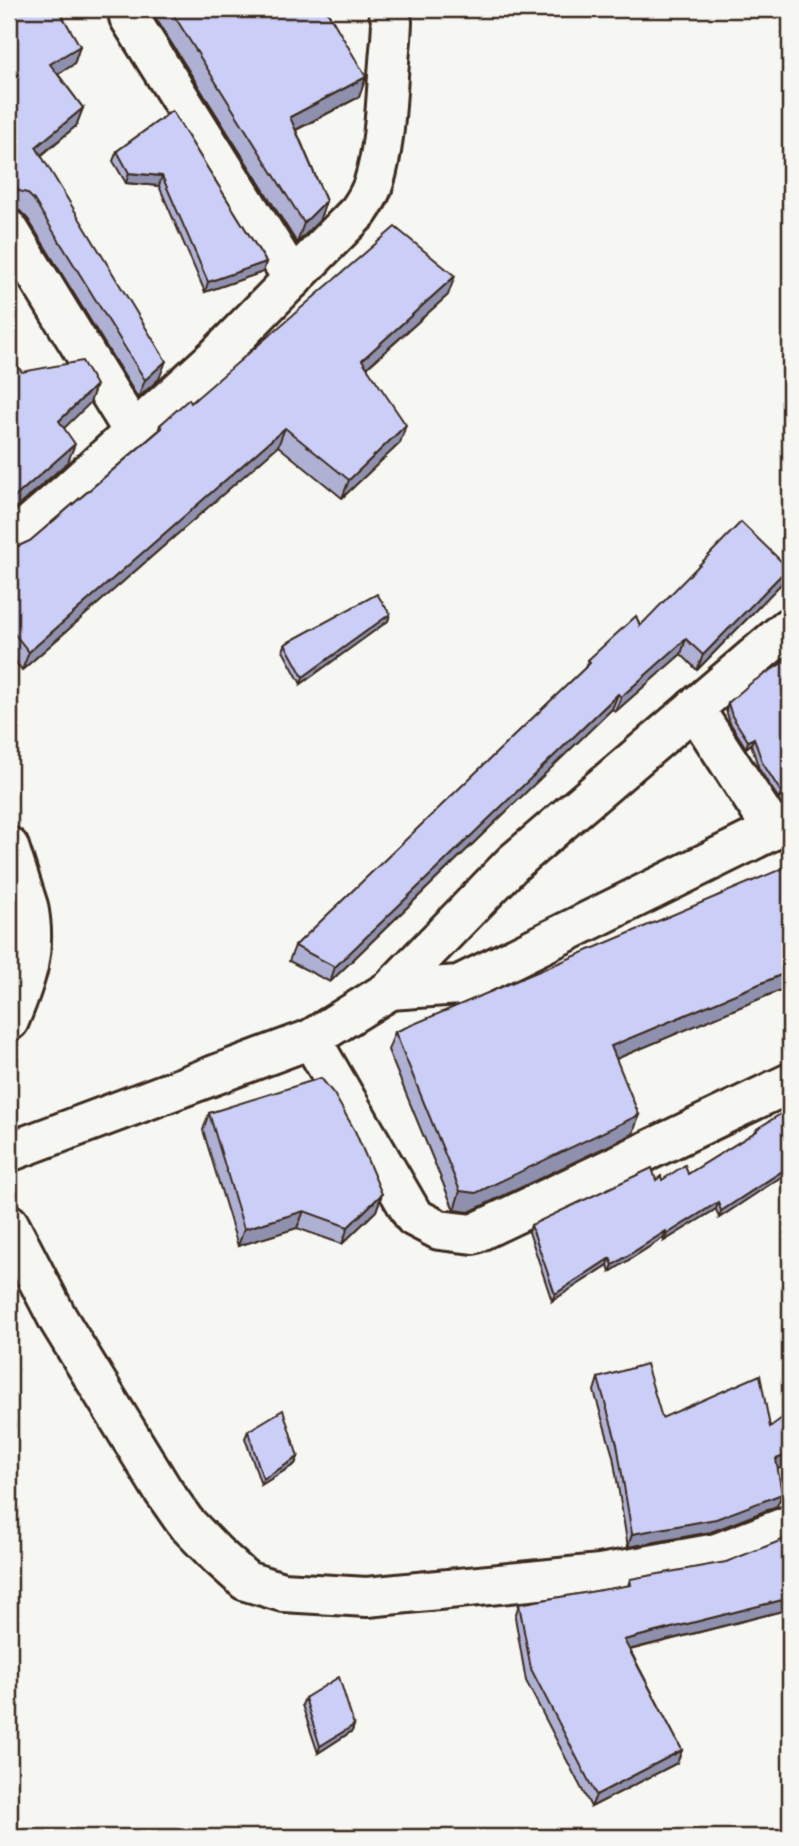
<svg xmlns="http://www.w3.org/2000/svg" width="799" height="1846" font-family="'Shantell Sans',sans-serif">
  <rect width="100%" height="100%" fill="#f6f6f2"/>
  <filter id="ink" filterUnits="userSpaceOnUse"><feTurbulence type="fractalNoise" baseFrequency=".0143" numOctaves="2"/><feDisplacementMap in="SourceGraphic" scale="14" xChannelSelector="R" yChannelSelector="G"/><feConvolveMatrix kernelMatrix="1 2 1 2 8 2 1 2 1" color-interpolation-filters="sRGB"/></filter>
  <g filter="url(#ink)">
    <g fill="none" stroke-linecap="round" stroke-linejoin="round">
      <defs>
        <g id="street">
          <path d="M129,17L293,279"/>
          <path d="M9,230L134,433"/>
          <path d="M9,543L70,490L218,355L359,211C365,202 371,193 374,182C387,140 386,84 391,40L392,22L388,9"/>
          <path d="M694,708L773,830"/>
          <path d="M9,847L28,906C37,951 26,980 9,1021"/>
          <path d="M390,990L459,985L773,830L790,824"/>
          <path d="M311,1039L414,1217L439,1230L473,1234L790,1083"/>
          <path d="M9,1152L311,1039L390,990L513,863L788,628"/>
          <path d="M9,1224L58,1319L162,1489L185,1522L217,1555L246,1581L283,1592L367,1597L600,1574L717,1553L790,1525"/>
        </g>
      </defs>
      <use href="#street" stroke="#3b2a1e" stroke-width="44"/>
      <use href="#street" stroke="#f6f6f2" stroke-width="38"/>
    </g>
    <g fill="#afb1d4" stroke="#3b2a1e" stroke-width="2">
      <path d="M9,9L80,46L74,64L58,74L83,108L76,126L41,156L159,379L138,398L28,219L20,211L12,209L9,204Z"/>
      <path d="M150,9H302L366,77L359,97L296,130L326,201L319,221L297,243Z"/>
      <path d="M172,111L266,262L263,272L205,292L159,186L126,183L113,161L117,151Z"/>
      <path d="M448,295L367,368L400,443L342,498L278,446L22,670L9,654V545L19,546L30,541L158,431L160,425L191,403Z"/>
      <path d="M788,568L782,583L697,670L681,654L615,712L612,709L330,982L289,961L295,946L585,668L588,660L640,626Z"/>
      <path d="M390,614L388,621L301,684L283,651L285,644Z"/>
      <path d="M790,658V792L779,799L759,769L751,744L746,748L730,723L726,710L728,703Z"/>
      <path d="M790,878V986L616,1059L633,1134L469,1212L454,1210L388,1050L395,1032Z"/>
      <path d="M790,1103V1171L719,1218L716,1209L664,1241L663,1238L610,1272L608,1265L552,1301L529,1232L531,1225L656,1180H662L688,1174L755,1132L757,1129L789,1109Z"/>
      <path d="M209,1113L382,1194L376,1211L342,1244L297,1228L238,1246L203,1130Z"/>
      <path d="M598,1378L662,1418L777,1469L782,1494L777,1506L711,1532L628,1547L613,1456L594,1391Z"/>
      <path d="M248,1431L298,1457L295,1464L261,1485L245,1438Z"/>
      <path d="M630,1579L790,1609L630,1650L682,1750L677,1763L591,1807L526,1681L515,1617L519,1604L628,1586Z"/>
      <path d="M305,1698L354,1725L352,1731L318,1753L302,1705Z"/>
    </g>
    <g fill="#8e90ad" stroke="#3b2a1e" stroke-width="2">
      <path d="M80,46L74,64L44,83L50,64Z"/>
      <path d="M366,77L359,97L282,137L290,117Z"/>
      <path d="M83,108L76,126L29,165L36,147Z"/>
      <path d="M129,173L162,176L159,186L126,183Z"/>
      <path d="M326,201L319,221L297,243L304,223Z"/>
      <path d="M266,262L263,272L205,292L208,282Z"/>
      <path d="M455,276L448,295L355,378L362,360Z"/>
      <path d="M166,361L159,379L138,398L145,380Z"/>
      <path d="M96,385L90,403L52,440L59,421Z"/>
      <path d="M406,425L400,443L342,498L349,480Z"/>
      <path d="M285,428L278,446L22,670L29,652Z"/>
      <path d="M75,444L68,462L9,514V502Z"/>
      <path d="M788,568L782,583L697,670L703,655Z"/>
      <path d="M390,614L388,621L301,684L303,677Z"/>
      <path d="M686,639L681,654L615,712L621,697Z"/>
      <path d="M618,694L612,709L330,982L335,967Z"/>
      <path d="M754,738L751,744L746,748L748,741Z"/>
      <path d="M790,786V792L779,799L781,792Z"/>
      <path d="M790,971V986L604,1064L611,1046Z"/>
      <path d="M639,1115L633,1134L469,1212L454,1210L460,1191Z"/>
      <path d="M790,1166V1171L719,1218L721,1211Z"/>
      <path d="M382,1194L376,1211L342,1244L348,1227Z"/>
      <path d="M718,1202L716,1209L664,1241L667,1234Z"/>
      <path d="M304,1211L297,1228L238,1246L244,1229Z"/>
      <path d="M666,1231L663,1238L610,1272L613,1265Z"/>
      <path d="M610,1258L608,1265L552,1301L555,1294Z"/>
      <path d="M790,1454V1464L771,1472L776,1459Z"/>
      <path d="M298,1457L295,1464L261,1485L263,1479Z"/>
      <path d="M782,1494L777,1506L711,1532L628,1547L632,1534Z"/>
      <path d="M790,1598V1609L620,1652L624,1640Z"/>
      <path d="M354,1725L352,1731L318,1753L320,1746Z"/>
      <path d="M682,1750L677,1763L591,1807L596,1795Z"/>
    </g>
    <g fill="#cbcef7" stroke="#3b2a1e" stroke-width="2">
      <path d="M9,9H58L80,46L50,64L83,108L36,147L166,361L145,380L34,200L27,193L19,191L9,174Z"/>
      <path d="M170,9H302L303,11L309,9H326L366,77L290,117L326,201L304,223Z"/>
      <path d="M172,111L266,262L208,282L162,176L129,173L117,151Z"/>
      <path d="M395,227L455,276L362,360L406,425L349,480L285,428L29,652L9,627V545L19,546L30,541L162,428L160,425L189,399L191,403Z"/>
      <path d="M9,355L22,372L82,361L96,385L59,421L75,444L9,502Z"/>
      <path d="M741,522L788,568L703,655L686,639L621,697L618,694L335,967L295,946L590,663L588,660L636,616L640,626Z"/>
      <path d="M377,594L390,614L303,677L285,644Z"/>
      <path d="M790,658V786L781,792L762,762L754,738L748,741L732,716L728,703L751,683Z"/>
      <path d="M786,867L790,878V971L611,1046L639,1115L476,1193L460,1191L395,1032Z"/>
      <path d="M321,1078L334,1094L355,1131L382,1194L348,1227L304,1211L244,1229L209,1113Z"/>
      <path d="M790,1108V1166L721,1211L718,1202L667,1234L666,1231L613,1265L610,1258L555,1294L531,1225L652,1168L656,1180L661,1176L662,1180L685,1165L688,1174L757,1131V1129Z"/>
      <path d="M646,1364L662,1418L760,1375L770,1427L790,1412V1454L776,1459L782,1494L716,1519L632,1534L617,1444L598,1378Z"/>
      <path d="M283,1410L298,1457L263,1479L248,1431Z"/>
      <path d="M790,1537V1598L624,1640L682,1750L596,1795L531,1669L519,1604L631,1585L630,1579L726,1562Z"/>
      <path d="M9,1604L14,1605L9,1633Z"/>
      <path d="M339,1677L354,1725L320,1746L305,1698Z"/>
    </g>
  </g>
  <rect width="799" height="1846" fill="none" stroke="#f6f6f2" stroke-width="35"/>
  <rect x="18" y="18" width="764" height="1811" fill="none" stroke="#3b2a1e" stroke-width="2.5" filter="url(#ink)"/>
</svg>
